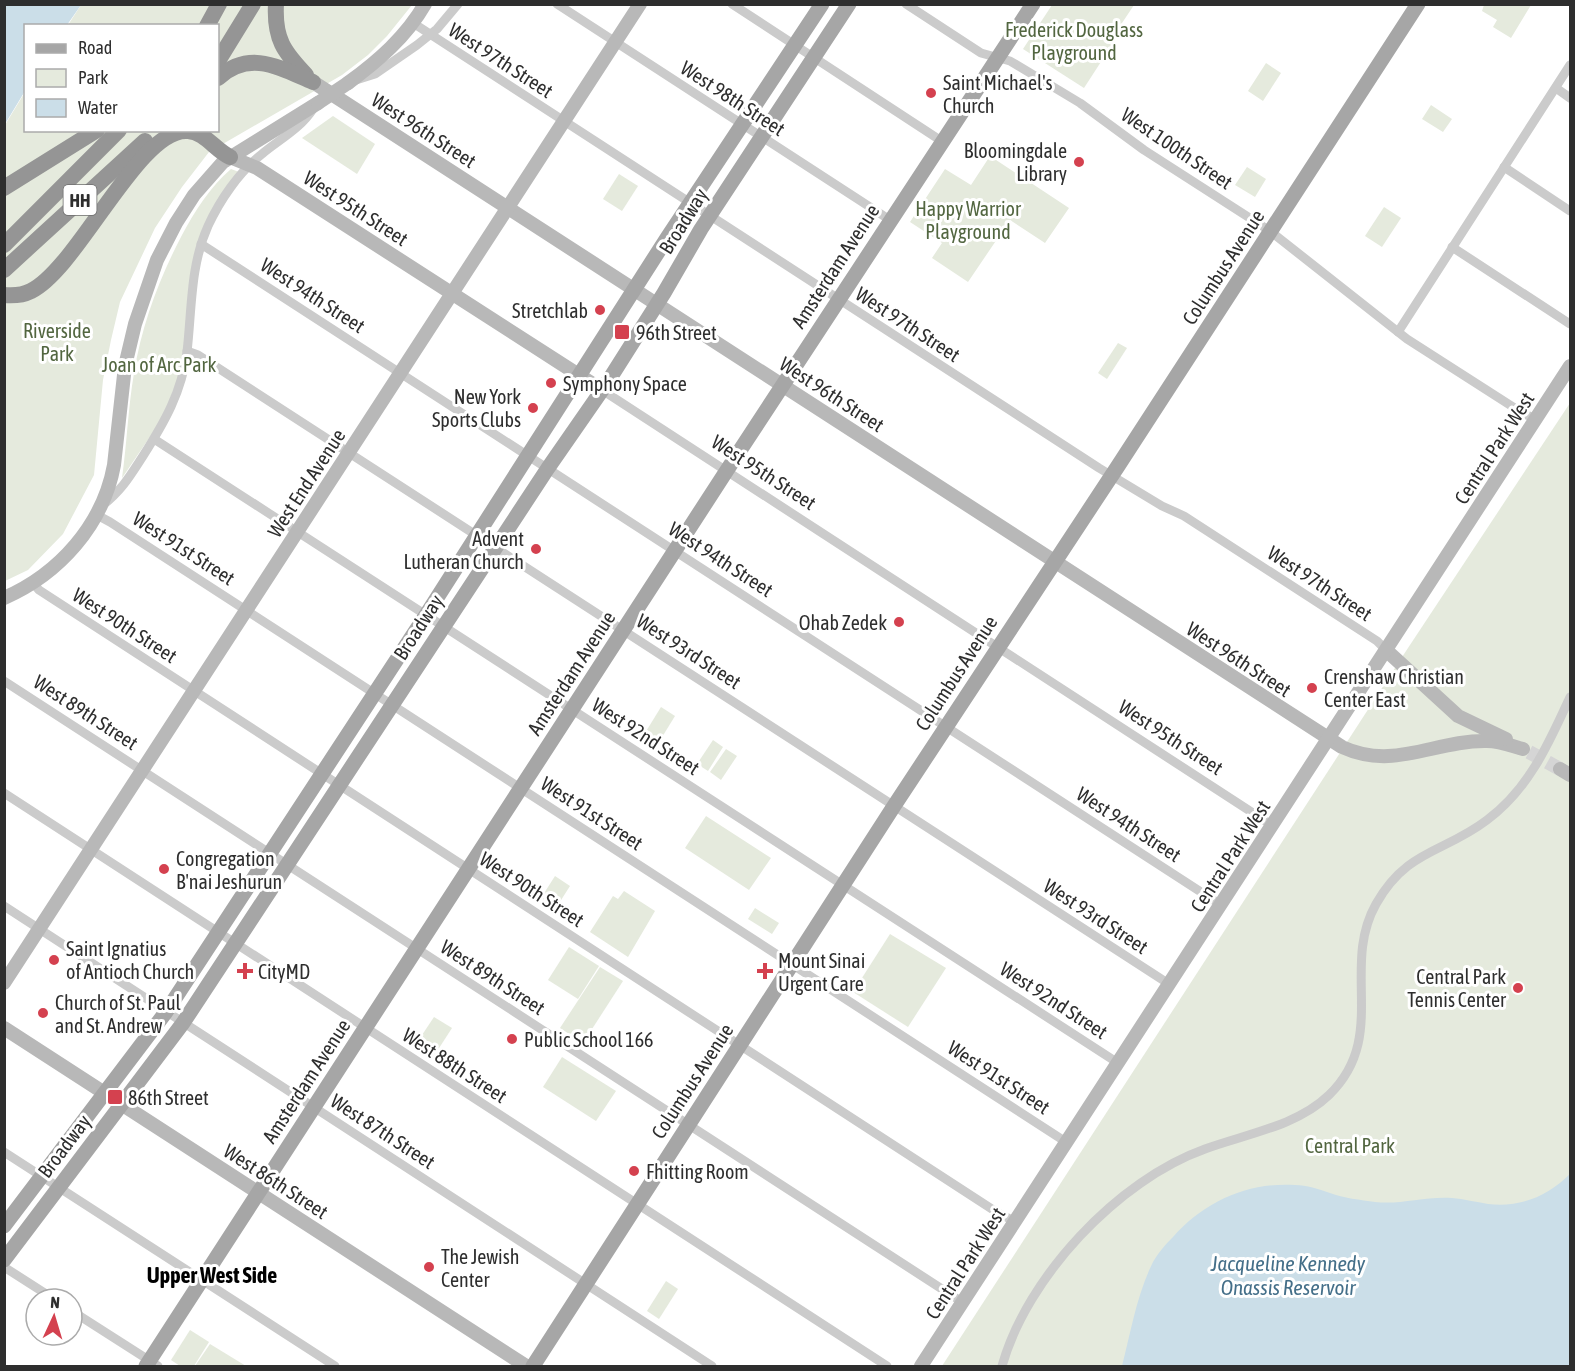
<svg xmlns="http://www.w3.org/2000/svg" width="1575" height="1371" font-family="'Asap Condensed',sans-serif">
  <rect width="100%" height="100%" fill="#fff"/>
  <g fill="#e5eadd">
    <path d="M81,5H412L387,36L368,55L342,75L209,152L182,187L155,228L120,302L111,340L103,380L94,475L63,534L28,570L5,581V125L25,92L26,130H218V26L68,25Z"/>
    <path d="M1052,5H1134L1116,32L1119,34L1084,88L1023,49Z"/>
    <path d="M1484,5V4L1531,5L1511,38L1493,27L1497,20L1482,11Z"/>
    <path d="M1266,63L1281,73L1263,101L1248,91Z"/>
    <path d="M1431,105L1452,119L1443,132L1422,119Z"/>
    <path d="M333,116L375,144L357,174L302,138Z"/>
    <path d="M990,156L1069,208L1045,243L1010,220L968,282L932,258L942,243L910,222L945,169L971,185Z"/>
    <path d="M1247,167L1266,179L1255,197L1235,185Z"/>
    <path d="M231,169L239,172L207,220L181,371L162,419L122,478C127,443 128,408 134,373C142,324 159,279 182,235C195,211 210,187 231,169Z"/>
    <path d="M619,174L638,186L622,211L603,199Z"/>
    <path d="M1384,207L1401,218L1382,247L1365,236Z"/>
    <path d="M1118,343L1127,348L1107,379L1098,373Z"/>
    <path d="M1570,403V1366H942L1406,651Z"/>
    <path d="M661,707L675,716L659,742L645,733Z"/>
    <path d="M713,740L723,747L708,771L697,764Z"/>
    <path d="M726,749L737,756L721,780L710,772Z"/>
    <path d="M706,816L771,858L749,890L685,848Z"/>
    <path d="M555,876L570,886L556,908L541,898Z"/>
    <path d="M624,891L655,911L628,957L590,932L613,896L618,899Z"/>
    <path d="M755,908L779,923L772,934L748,919Z"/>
    <path d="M890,934L946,968L908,1027L853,992Z"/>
    <path d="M569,947L599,966L578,999L548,980Z"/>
    <path d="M600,967L623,981L583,1043L560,1028Z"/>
    <path d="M434,1017L452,1028L432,1059L414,1047Z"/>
    <path d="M562,1057L616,1091L596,1121L543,1087Z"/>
    <path d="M666,1281L678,1289L659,1319L647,1311Z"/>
    <path d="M190,1330L209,1342L194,1366H180L171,1360Z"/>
    <path d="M210,1344L246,1366H195Z"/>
  </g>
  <g fill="#cbdee8">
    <path d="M5,4L81,5L67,25L26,26L25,91L5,124Z"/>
    <path d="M1570,1174V1366H1122C1131,1331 1137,1294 1153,1262C1158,1253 1166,1244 1173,1237C1204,1202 1247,1182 1295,1185C1307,1185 1318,1189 1330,1193C1343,1198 1361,1200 1375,1202C1400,1205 1426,1196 1452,1198C1464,1199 1476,1202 1488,1204C1520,1208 1548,1196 1570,1174Z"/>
  </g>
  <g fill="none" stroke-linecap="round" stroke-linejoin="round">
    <path stroke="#d5d5d5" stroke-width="14" stroke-dasharray="14 7" stroke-linecap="butt" d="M1529,752L1560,769"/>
    <g stroke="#cbcbcb" stroke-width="9">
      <path d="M557,4L890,220"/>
      <path d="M732,4L943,142"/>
      <path d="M906,4L981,53L1010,61L1080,103L1144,150L1270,231L1407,339L1524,414L1536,419"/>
      <path d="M413,23L1099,468L1162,506L1184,516L1377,641L1387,651"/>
      <path d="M356,80L375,74L417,45L437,29L458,4"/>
      <path d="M1556,88L1570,98"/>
      <path d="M1504,167L1570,211"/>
      <path d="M201,244L1221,905"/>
      <path d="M1452,247L1570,324"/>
      <path d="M1398,332L1570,65"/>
      <path d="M187,351L198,355L1169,984"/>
      <path d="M602,390L1273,826"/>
      <path d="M154,439L1118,1063"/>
      <path d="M103,505C122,490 130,476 143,456C164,423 182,392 187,352C192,309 190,266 208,226C220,200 239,172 262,154C280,139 300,129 313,109"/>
      <path d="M97,515L110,522L1066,1142"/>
      <path d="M33,583L39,590L998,1213L1016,1222"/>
      <path d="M4,681L962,1302"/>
      <path d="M4,793L887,1366"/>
      <path d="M4,906L712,1366"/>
      <path d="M4,1152L335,1366"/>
      <path d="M4,1267L54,1299"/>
      <path d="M72,1311L158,1366"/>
      <path d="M1002,1366C1027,1277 1118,1180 1205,1149C1246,1134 1297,1126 1329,1095C1389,1037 1340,968 1376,904C1407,849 1444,853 1487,820C1529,789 1549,743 1570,697"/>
    </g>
    <g stroke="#b8b8b8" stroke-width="14">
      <path d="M313,82L1342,747C1394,771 1435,740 1487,741C1500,741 1512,746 1523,749"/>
      <path d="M348,83C378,61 406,37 425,4"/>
      <path d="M230,157L257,168L602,390"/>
      <path d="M4,598C59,574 103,525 114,465L125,366L135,324L157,260L176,223L194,195L223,162L318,103"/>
      <path d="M1387,651L1458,716L1506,739"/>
      <path d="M1560,769L1570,775"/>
      <path d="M4,983L640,4"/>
      <path d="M4,1028L526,1366"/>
      <path d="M921,1366L1570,366"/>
    </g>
    <g stroke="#a6a6a6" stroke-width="15">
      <path d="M4,1226L166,1012L426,615L667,238L822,4"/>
      <path d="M4,1260L183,1023L548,468L607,383L664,293L701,229L849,4"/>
      <path d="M146,1366L731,464L1033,4"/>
      <path d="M533,1366L894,806L1118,466L1418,4"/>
    </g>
    <g stroke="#959595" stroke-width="16">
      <path d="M276,4C274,39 284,52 306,75"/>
      <path d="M207,26L219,4"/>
      <path d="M218,61L253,4"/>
      <path d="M218,78C250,49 280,68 313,82"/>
      <path d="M4,188L97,130"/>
      <path d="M4,245L119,130"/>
      <path d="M4,270L145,141"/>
      <path d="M4,295C14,296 23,295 31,291C79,267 139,127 188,131C205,132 215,150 230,157"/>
    </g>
    <path stroke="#b8b8b8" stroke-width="14" d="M318,103L348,83"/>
  </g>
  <g fill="#d4414f" stroke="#fff" stroke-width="2">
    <circle cx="931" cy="93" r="6"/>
    <circle cx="1079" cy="162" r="6"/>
    <circle cx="600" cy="310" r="6"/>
    <rect x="614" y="324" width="16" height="16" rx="3"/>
    <circle cx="551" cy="383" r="6"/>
    <circle cx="533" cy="408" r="6"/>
    <circle cx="536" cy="549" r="6"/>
    <circle cx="899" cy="622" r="6"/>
    <circle cx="1312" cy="688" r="6"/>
    <circle cx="164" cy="869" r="6"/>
    <circle cx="54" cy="960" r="6"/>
    <path d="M242 962h6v6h6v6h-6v6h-6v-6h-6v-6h6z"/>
    <path d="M762 962h6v6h6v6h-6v6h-6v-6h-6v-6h6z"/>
    <circle cx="1518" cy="988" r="6"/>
    <circle cx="43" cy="1013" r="6"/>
    <circle cx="512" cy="1039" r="6"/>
    <rect x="107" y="1089" width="16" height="16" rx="3"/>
    <circle cx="634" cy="1171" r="6"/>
    <circle cx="429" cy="1267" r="6"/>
  </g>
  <g text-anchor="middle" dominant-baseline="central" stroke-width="6" stroke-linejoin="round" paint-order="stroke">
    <rect fill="#fff" stroke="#6d6d6d" stroke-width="1.5" x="63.5" y="185" width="33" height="30" rx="4.5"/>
    <g font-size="18" font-weight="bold" fill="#2e2e2e">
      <text x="80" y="200">HH</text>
    </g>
    <g font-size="20" fill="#526640" stroke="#fff">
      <text x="1074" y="29">Frederick Douglass<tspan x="1074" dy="23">Playground</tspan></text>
      <text x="968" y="208">Happy Warrior<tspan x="968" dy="23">Playground</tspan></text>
      <text x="57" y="330">Riverside<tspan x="57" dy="23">Park</tspan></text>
      <text x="159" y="364">Joan of Arc Park</text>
      <text x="1350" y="1145">Central Park</text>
    </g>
    <g font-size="20" fill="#2e2e2e" stroke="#fff">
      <text transform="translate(501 60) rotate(33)">West 97th Street</text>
      <text transform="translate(733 98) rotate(33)">West 98th Street</text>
      <text transform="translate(424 130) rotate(33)">West 96th Street</text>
      <text transform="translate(1177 148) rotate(34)">West 100th Street</text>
      <text transform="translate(356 208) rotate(33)">West 95th Street</text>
      <text transform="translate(683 221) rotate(-58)">Broadway</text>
      <text transform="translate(835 266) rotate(-57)">Amsterdam Avenue</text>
      <text transform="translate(1223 267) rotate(-57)">Columbus Avenue</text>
      <text transform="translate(313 295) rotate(33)">West 94th Street</text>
      <text transform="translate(908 324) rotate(33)">West 97th Street</text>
      <text transform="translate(832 394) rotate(33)">West 96th Street</text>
      <text transform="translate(1494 448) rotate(-57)">Central Park West</text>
      <text transform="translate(764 472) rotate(33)">West 95th Street</text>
      <text transform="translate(306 483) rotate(-57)">West End Avenue</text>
      <text transform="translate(184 548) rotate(33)">West 91st Street</text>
      <text transform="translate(721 559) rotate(33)">West 94th Street</text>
      <text transform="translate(1320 583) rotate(33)">West 97th Street</text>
      <text transform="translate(125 625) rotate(33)">West 90th Street</text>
      <text transform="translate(418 627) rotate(-57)">Broadway</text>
      <text transform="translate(689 651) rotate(33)">West 93rd Street</text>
      <text transform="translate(1239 659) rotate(33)">West 96th Street</text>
      <text transform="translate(571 673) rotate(-57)">Amsterdam Avenue</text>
      <text transform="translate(956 673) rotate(-57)">Columbus Avenue</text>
      <text transform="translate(86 712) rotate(33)">West 89th Street</text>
      <text transform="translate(646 736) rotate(33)">West 92nd Street</text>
      <text transform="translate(1171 737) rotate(33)">West 95th Street</text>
      <text transform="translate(592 813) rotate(33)">West 91st Street</text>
      <text transform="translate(1129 824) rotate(33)">West 94th Street</text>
      <text transform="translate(1230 856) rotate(-57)">Central Park West</text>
      <text transform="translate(532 889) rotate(33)">West 90th Street</text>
      <text transform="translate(1096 916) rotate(33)">West 93rd Street</text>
      <text transform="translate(493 977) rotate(33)">West 89th Street</text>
      <text transform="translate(1054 1000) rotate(33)">West 92nd Street</text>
      <text transform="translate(455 1065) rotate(33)">West 88th Street</text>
      <text transform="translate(999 1077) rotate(33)">West 91st Street</text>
      <text transform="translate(306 1081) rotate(-57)">Amsterdam Avenue</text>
      <text transform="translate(692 1081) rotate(-57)">Columbus Avenue</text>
      <text transform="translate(383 1131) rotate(33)">West 87th Street</text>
      <text transform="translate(64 1146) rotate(-53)">Broadway</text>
      <text transform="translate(276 1181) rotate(33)">West 86th Street</text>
      <text transform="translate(965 1263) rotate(-57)">Central Park West</text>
    </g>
    <g font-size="20" fill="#2e2e2e" stroke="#fff" text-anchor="start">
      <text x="943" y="82">Saint Michael's<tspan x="943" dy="23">Church</tspan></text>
      <text x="1067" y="150" text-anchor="end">Bloomingdale<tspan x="1067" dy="23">Library</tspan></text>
      <text x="588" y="310" text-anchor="end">Stretchlab</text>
      <text x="636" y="332">96th Street</text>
      <text x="563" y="383">Symphony Space</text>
      <text x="521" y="396" text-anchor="end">New York<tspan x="521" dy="23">Sports Clubs</tspan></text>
      <text x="524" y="538" text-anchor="end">Advent<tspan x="524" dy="23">Lutheran Church</tspan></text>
      <text x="887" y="622" text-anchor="end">Ohab Zedek</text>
      <text x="1324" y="676">Crenshaw Christian<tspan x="1324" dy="23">Center East</tspan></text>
      <text x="176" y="858">Congregation<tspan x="176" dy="23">B'nai Jeshurun</tspan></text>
      <text x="66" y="948">Saint Ignatius<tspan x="66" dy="23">of Antioch Church</tspan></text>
      <text x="778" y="960">Mount Sinai<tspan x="778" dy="23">Urgent Care</tspan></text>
      <text x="258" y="971">CityMD</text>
      <text x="1506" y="976" text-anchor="end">Central Park<tspan x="1506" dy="23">Tennis Center</tspan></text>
      <text x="55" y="1002">Church of St. Paul<tspan x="55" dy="23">and St. Andrew</tspan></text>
      <text x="524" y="1039">Public School 166</text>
      <text x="128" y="1097">86th Street</text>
      <text x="646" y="1171">Fhitting Room</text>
      <text x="441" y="1256">The Jewish<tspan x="441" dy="23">Center</tspan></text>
    </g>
    <g font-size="21" font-style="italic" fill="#446f89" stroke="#fff">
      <text x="1288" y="1263">Jacqueline Kennedy<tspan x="1288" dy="24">Onassis Reservoir</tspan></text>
    </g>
    <g font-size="22" font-weight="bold" fill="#000" stroke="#fff">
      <text x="212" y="1275">Upper West Side</text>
    </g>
  </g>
  <rect width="1575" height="1371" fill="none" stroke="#2e2e2e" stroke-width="12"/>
  <rect x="24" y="24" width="195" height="108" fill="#ffffff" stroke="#ababab" stroke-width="1.5"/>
  <rect x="36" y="44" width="30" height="9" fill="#a6a6a6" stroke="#ababab" stroke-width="1.5"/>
  <text x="78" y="54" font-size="18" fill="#2e2e2e">Road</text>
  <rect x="36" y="69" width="30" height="18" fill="#e5eadd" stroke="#ababab" stroke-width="1.5"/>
  <text x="78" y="84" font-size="18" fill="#2e2e2e">Park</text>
  <rect x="36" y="99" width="30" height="18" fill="#cbdee8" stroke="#ababab" stroke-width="1.5"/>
  <text x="78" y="114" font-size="18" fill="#2e2e2e">Water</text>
  <g transform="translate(54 1317) rotate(4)"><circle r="28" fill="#ffffff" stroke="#ababab" stroke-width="1.5"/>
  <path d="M0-4.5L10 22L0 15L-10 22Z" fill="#d4414f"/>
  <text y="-9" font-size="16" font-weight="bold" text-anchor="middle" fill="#2e2e2e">N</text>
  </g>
</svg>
